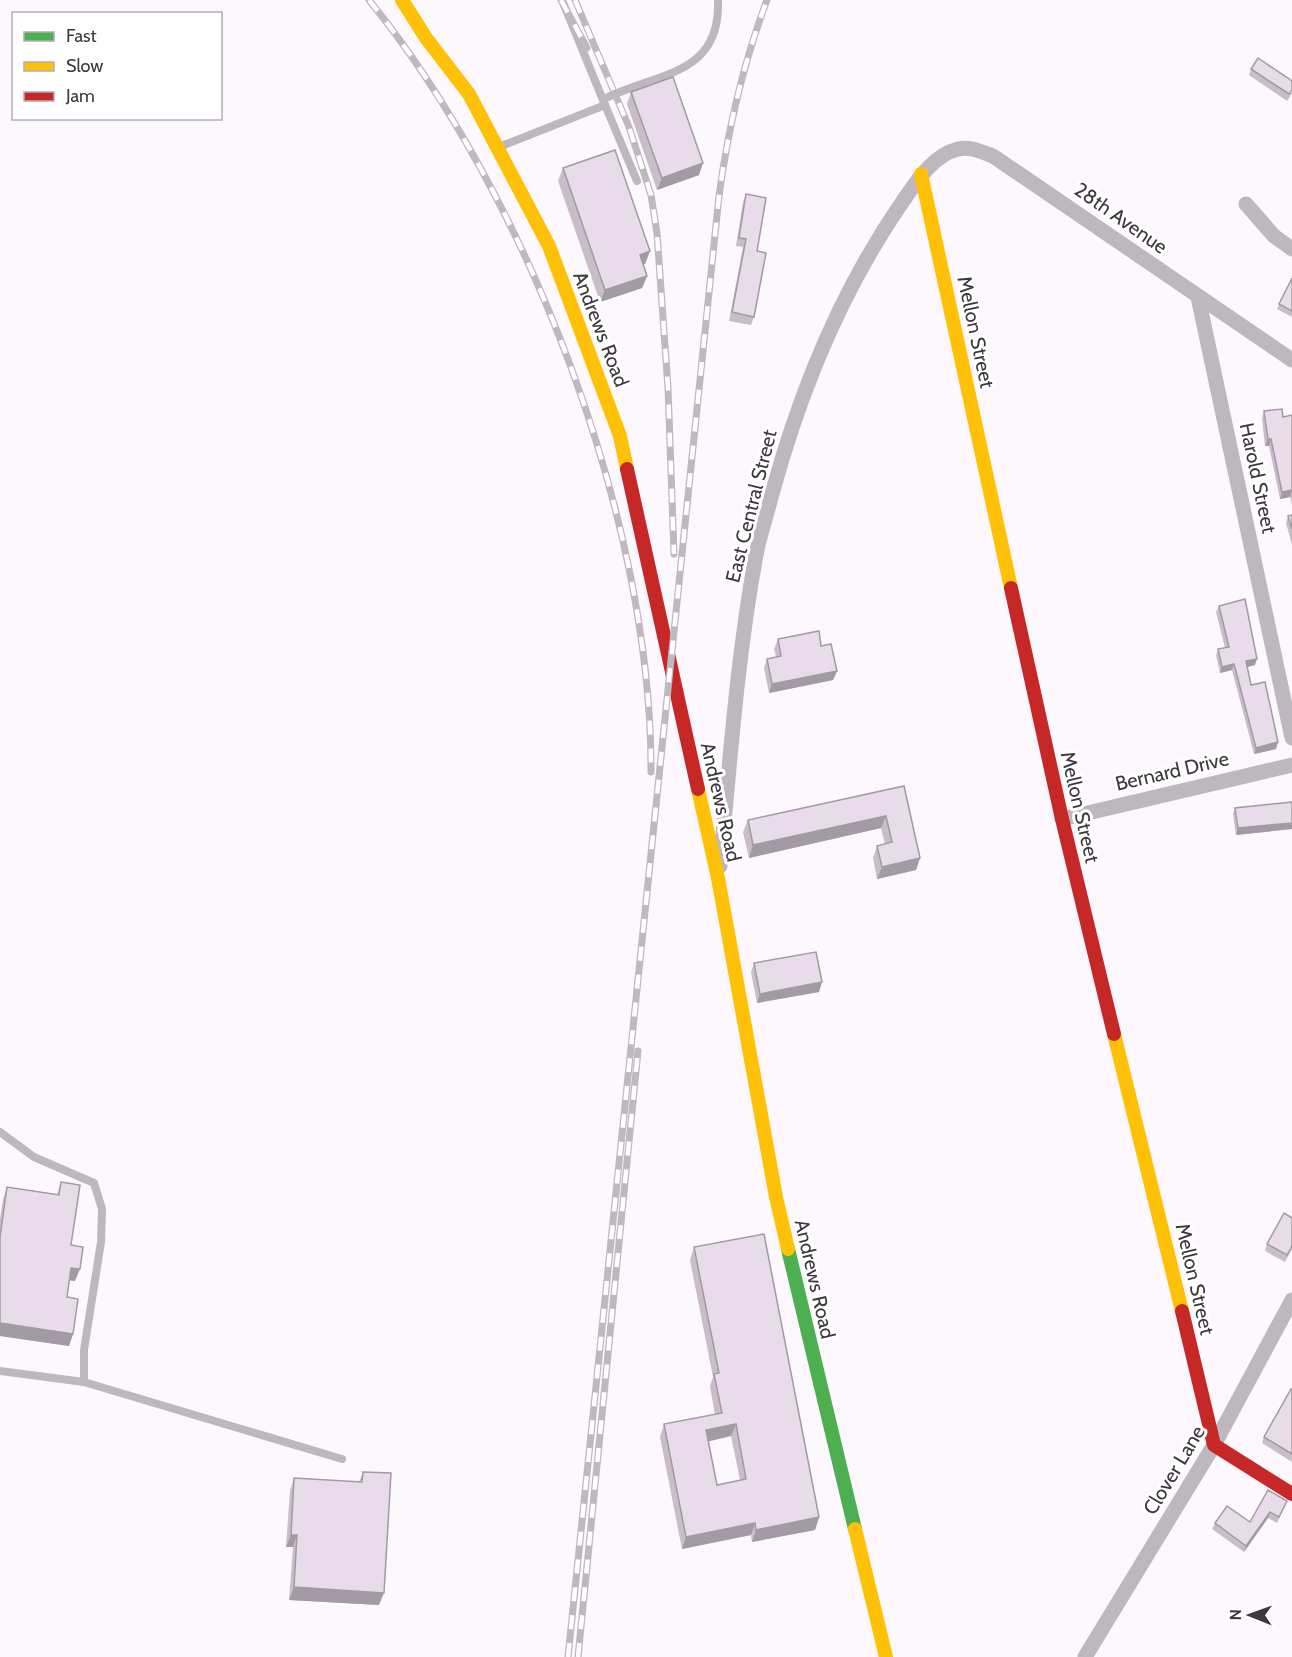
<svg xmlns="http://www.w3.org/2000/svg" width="1292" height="1657" font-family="Cabin,sans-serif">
  <rect width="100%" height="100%" fill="#fcf8fd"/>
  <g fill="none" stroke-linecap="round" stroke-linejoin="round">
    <g stroke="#bfb7c0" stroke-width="8">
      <path d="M604,99C658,72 721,76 718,0"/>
      <path d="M605,105L637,181"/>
      <path d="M499,147L605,105L562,0"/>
      <path d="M0,1132L34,1157L94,1183L102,1209L101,1242L84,1350V1382"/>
      <path d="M0,1371L84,1382L342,1459"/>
    </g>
    <g stroke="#bfb7c0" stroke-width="15">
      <path d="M1246,204L1274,236L1292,249"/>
      <path d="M1198,297L1292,738"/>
      <path d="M1062,819L1292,765"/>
      <path d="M720,866C730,762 737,658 756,555C760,534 767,514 772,494C800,391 842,289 903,201C916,182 933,155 958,149C970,146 982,152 993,156L1292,360"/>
      <path d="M1085,1657L1214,1445L1292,1300"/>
    </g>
    <path stroke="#4caf50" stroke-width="14" d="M788,1249L855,1529"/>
    <g stroke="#ffc107" stroke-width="14">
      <path d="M402,0L426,38L469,94L549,246L620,436L627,469"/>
      <path d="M921,174L1011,588"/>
      <path d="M698,789L718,878L776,1197L788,1249"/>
      <path d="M1114,1034L1182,1311"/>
      <path d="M855,1529L886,1657"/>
    </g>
    <g stroke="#c62828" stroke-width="14">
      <path d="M627,469L698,789"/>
      <path d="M1011,588L1062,819L1114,1034"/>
      <path d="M1182,1311L1214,1445L1292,1494"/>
    </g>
    <defs>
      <g id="rail">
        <path d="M369,0C528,196 652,519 651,772"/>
        <path d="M561,0L587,48"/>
        <path d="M575,0L629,127L651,195L657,233L668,388L674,554"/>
        <path d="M568,1657L719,196C728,129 743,64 767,0"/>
        <path d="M578,1657L638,1051"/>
      </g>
    </defs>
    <use href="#rail" stroke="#beb8bf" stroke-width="7"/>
    <use href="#rail" stroke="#fff" stroke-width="4.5" stroke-dasharray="14" stroke-linecap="butt"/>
  </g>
  <g fill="#c8bdc9" fill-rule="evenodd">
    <path d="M1251,69L1292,93L1287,101L1249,75Z"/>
    <path d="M631,92L699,175L657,190L627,104Z"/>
    <path d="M563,168L650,251L645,264H643L647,276L642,288L600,302L558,181Z"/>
    <path d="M746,194L757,251L754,317L751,325L729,321L743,247L736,246L743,202Z"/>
    <path d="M1292,278V317L1277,309Z"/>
    <path d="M1264,411L1283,417L1292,415V505L1290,497L1280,499L1269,446H1265L1262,418Z"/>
    <path d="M1292,515V545L1286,523L1288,516Z"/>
    <path d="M1219,606L1255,665L1247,667L1251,685L1276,749L1254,754L1232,670L1220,673L1216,655L1218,649L1225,648L1216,612Z"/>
    <path d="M778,639L821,646L837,671L833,680L769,693L764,668L767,659L776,657L774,649Z"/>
    <path d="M904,786L920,858L916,870L877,879L873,858L877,846L885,844L881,828L749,858L743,832L748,820Z"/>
    <path d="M1292,802V829L1236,835L1233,814L1235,808Z"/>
    <path d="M754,963L819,992L757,1003L751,972Z"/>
    <path d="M61,1182L71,1245L75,1281L69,1280L67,1297L73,1334L69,1346L0,1336V1219L3,1199L7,1187L57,1194Z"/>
    <path d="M1267,1244L1292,1249L1285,1262L1265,1251Z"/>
    <path d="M694,1247L819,1517L815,1530L752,1542L751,1535L682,1549L660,1437L664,1424L715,1415L710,1386L713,1377L690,1260ZM731,1436L740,1480L717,1485L708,1441Z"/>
    <path d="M1292,1389V1462L1262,1443L1264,1437Z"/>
    <path d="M363,1472L379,1605L289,1600L293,1547H286L290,1491L294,1478L359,1482Z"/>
    <path d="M1287,1501L1277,1523L1268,1518L1244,1552L1212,1529L1215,1523L1250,1522Z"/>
  </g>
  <g fill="#a29aa4">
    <path d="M703,163L699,175L657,190L662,178Z"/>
    <path d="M650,251L645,264L635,267L640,255Z"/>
    <path d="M647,276L642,288L600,302L605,290Z"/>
    <path d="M1268,439H1271L1269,446H1265Z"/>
    <path d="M1292,490L1290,497L1280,499L1282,492Z"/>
    <path d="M1257,659L1255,665L1244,668L1246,661Z"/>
    <path d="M1234,664L1232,670L1220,673L1222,667Z"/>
    <path d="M837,671L833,680L769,693L772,684Z"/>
    <path d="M1278,742L1276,749L1254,754L1256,748Z"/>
    <path d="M886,816L881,828L749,858L753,845Z"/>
    <path d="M1292,823V829L1236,835L1238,828Z"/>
    <path d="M920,858L916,870L877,879L882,867Z"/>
    <path d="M822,982L819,992L757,1003L760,994Z"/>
    <path d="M71,1268L80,1269L75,1281L66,1280Z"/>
    <path d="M0,1323L73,1334L69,1346L0,1336Z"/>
    <path d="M736,1424L731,1436L702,1443L706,1430Z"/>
    <path d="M1270,1512L1268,1518L1244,1552L1246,1546Z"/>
    <path d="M819,1517L815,1530L752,1542L756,1530Z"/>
    <path d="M755,1523L751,1535L682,1549L686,1537Z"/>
    <path d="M291,1535H297L293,1547H286Z"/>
    <path d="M294,1587L384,1593L379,1605L289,1600Z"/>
  </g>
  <g fill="#e8dcea" stroke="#a29aa4" stroke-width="1.5" fill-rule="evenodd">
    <path d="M1258,58L1292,81V90L1289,94L1251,69Z"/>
    <path d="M673,77L703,163L662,178L631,92Z"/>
    <path d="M615,150L650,251L640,255L647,276L605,290L563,168Z"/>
    <path d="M746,194L766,198L757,251L766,253L754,317L732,312L746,239L739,238Z"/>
    <path d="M1292,278V311L1279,304Z"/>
    <path d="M1282,409L1283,417L1292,415V490L1282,492L1271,439H1268L1264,411Z"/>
    <path d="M1292,515V529L1288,516Z"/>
    <path d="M1245,599L1257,659L1246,661L1251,685L1265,682L1278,742L1256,748L1234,664L1222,667L1218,649L1229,647L1219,606Z"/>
    <path d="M819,631L821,646L831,644L837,671L772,684L767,659L781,656L778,639Z"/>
    <path d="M904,786L920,858L882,867L877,846L892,842L886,816L753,845L748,820Z"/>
    <path d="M1292,802V823L1238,828L1235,808Z"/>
    <path d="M816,952L822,982L760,994L754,963Z"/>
    <path d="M61,1182L80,1185L71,1245L83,1247L80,1269L71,1268L67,1297L78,1299L73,1334L0,1323V1237L7,1187L59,1195Z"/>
    <path d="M1284,1213L1292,1218V1246L1287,1255L1267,1244Z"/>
    <path d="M764,1234L819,1517L756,1530L755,1523L686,1537L664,1424L722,1413L714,1374L719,1373L694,1247ZM736,1424L746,1479L717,1485L706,1430Z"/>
    <path d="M1291,1389H1292V1454L1264,1437Z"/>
    <path d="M363,1472L391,1473L384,1593L294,1587L297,1535H291L294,1478L362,1482Z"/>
    <path d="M1268,1490L1287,1501L1279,1517L1270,1512L1246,1546L1215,1523L1227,1506L1250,1522Z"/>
  </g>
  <g text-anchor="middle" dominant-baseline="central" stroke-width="6" stroke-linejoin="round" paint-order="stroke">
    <g font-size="20" fill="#3d373e" stroke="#fff">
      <text transform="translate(1121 218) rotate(35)">28th Avenue</text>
      <text transform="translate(601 329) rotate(69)">Andrews Road</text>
      <text transform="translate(976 332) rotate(78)">Mellon Street</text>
      <text transform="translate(1258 478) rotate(78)">Harold Street</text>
      <text transform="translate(751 506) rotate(-76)">East Central Street</text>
      <text transform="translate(1172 771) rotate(-13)">Bernard Drive</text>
      <text transform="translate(721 802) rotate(77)">Andrews Road</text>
      <text transform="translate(1080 807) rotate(77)">Mellon Street</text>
      <text transform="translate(815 1279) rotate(77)">Andrews Road</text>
      <text transform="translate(1195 1279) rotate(77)">Mellon Street</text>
      <text transform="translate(1174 1470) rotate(-59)">Clover Lane</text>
    </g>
  </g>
  <rect x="12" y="12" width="210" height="108" fill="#ffffff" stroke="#b1afb2" stroke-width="1.5"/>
  <rect x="24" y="32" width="30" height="9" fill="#4caf50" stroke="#b1afb2" stroke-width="1.5"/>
  <text x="66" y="42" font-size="18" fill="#3d373e">Fast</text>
  <rect x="24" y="62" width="30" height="9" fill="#ffc107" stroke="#b1afb2" stroke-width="1.5"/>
  <text x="66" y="72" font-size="18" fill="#3d373e">Slow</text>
  <rect x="24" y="92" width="30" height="9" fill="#c62828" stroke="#b1afb2" stroke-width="1.5"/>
  <text x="66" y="102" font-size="18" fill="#3d373e">Jam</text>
  <g transform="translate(1250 1615) rotate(271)" stroke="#ffffff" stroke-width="4.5" paint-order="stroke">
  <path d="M0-4.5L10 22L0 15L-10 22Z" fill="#3d373e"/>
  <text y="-9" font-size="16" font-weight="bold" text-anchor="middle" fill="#3d373e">N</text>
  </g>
</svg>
